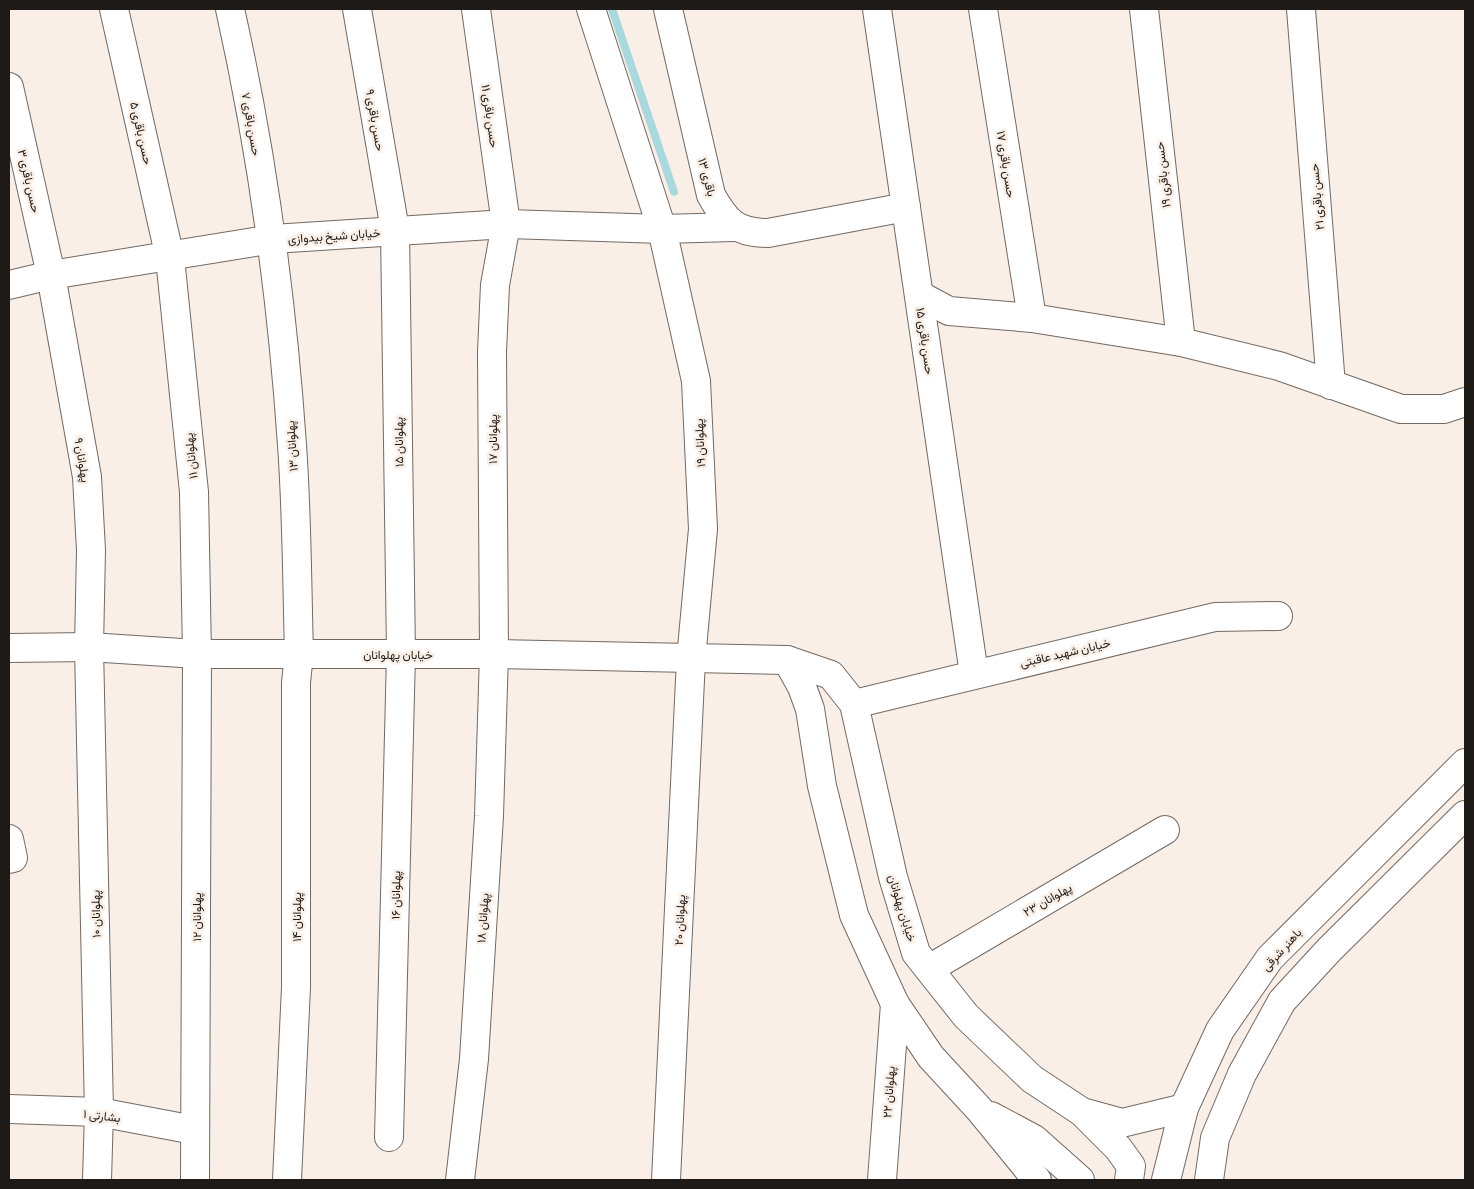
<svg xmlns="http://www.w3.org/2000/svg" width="1474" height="1189" font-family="Barlow,Vazirmatn,sans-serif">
  <rect width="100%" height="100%" fill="#f9efe7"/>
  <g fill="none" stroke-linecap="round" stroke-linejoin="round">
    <path stroke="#a8d9df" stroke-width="8" d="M612,9L674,192"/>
    <defs>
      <g id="street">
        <path d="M114,9L170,258L194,492L197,654L195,1180"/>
        <path d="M230,9C262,152 282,299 292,445C297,514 297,584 299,653L296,683V987L287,1180"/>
        <path d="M357,9L395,230L401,654L389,1137"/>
        <path d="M591,9L662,229L696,381L703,529L691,659L666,1180"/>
        <path d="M668,9L711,195C726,222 736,233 768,233L906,207"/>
        <path d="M877,9L974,674"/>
        <path d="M983,9L1032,318"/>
        <path d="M1144,9L1181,342"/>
        <path d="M1301,9L1331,385"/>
        <path d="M9,87L51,275L87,477L91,550L89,647L99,1112L97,1180"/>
        <path d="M9,285L51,275L273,239L506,224L662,229L734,227"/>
        <path d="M919,295L949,311L1032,318L1181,342L1279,366L1401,409H1444L1465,402"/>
        <path d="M9,648L89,647L197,654H494L787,660L831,675L854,704L893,877L916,953L966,1016L1032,1079L1082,1112L1122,1123L1184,1108"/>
        <path d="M787,660L802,687L810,709L822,786L854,915L895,1004L931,1057L979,1109L1037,1180"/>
        <path d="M854,704L1215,617L1278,616"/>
        <path d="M9,839L13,858L9,859"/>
        <path d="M929,969L1165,830"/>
        <path d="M9,1109L99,1112L194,1130"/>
        <path d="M1083,1113L1118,1148L1131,1166L1129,1180"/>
        <path d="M991,1116L1034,1139L1080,1180"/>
        <path d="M460,1180L474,1059L489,816L494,654L492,352L495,285L506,224L476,9"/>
        <path d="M882,1180L895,1004"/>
      </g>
      <g id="secondary">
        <path d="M1166,1180L1184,1108L1220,1030L1270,958L1465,763"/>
        <path d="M1209,1180L1215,1138L1242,1074L1282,1001L1329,950L1465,815"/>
      </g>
    </defs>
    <use href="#street" stroke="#726962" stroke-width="30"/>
    <use href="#secondary" stroke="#726962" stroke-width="30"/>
    <use href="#street" stroke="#fff" stroke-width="28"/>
    <use href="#secondary" stroke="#fff" stroke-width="28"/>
  </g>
  <g text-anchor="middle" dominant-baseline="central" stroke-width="5" stroke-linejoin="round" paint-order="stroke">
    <g font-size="12" fill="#1d1a17" stroke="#f9efe7">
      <text transform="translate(491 116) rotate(82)">حسن باقری ۱۱</text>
      <text transform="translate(376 120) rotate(80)">حسن باقری ۹</text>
      <text transform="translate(252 124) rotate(80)">حسن باقری ۷</text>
      <text transform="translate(142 133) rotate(77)">حسن باقری ۵</text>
      <text transform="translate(1007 164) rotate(81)">حسن باقری ۱۷</text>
      <text transform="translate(1162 175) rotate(-96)">حسن باقری ۱۹</text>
      <text transform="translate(708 177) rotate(75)">باقری ۱۳</text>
      <text transform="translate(30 181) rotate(77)">حسن باقری ۳</text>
      <text transform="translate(1316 197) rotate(-95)">حسن باقری ۲۱</text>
      <text transform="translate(334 235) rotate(-4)">خیابان شیخ بیدوازی</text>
      <text transform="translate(926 341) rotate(82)">حسن باقری ۱۵</text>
      <text transform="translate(492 439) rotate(-90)">پهلوانان ۱۷</text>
      <text transform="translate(398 442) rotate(-91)">پهلوانان ۱۵</text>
      <text transform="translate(699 443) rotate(-93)">پهلوانان ۱۹</text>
      <text transform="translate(291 446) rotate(-94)">پهلوانان ۱۳</text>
      <text transform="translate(190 456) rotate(-96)">پهلوانان ۱۱</text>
      <text transform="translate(83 460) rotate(81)">پهلوانان ۹</text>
      <text transform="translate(1065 652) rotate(-13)">خیابان شهید عاقبتی</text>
      <text x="398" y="654">خیابان پهلوانان</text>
      <text transform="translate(395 895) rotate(-89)">پهلوانان ۱۶</text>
      <text transform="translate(1047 899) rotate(-30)">پهلوانان ۲۳</text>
      <text transform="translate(903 908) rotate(73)">خیابان پهلوانان</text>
      <text transform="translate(95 914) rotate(-91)">پهلوانان ۱۰</text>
      <text transform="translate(196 917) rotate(-90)">پهلوانان ۱۲</text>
      <text transform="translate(296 917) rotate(-90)">پهلوانان ۱۴</text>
      <text transform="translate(482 918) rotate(-86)">پهلوانان ۱۸</text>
      <text transform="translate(679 920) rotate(-87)">پهلوانان ۲۰</text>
      <text transform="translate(1281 949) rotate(-48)">باهنر شرقی</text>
      <text transform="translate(888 1092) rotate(-86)">پهلوانان ۲۲</text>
      <text transform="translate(102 1115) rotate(7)">بشارتی ۱</text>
    </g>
  </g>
  <rect width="1474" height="1189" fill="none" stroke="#1d1a17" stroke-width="20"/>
</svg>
